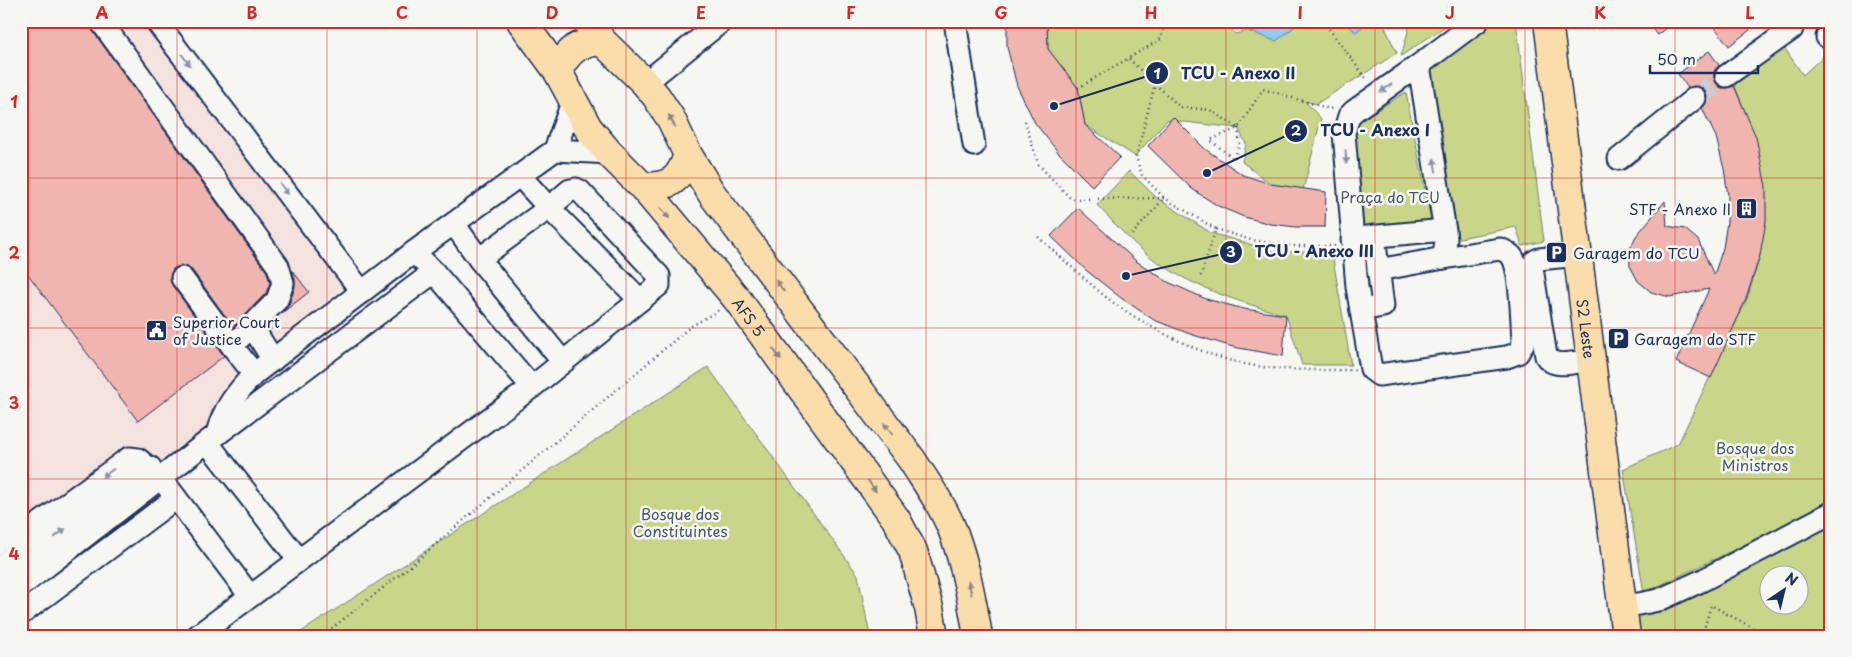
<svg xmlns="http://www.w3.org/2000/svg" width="1852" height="657" font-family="'Playpen Sans',sans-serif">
  <rect width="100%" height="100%" fill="#f6f6f2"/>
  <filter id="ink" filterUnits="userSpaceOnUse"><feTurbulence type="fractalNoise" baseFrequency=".02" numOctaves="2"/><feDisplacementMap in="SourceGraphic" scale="10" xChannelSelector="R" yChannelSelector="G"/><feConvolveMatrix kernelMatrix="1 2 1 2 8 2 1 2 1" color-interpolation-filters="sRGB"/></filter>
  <g filter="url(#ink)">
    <path fill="#f4e2de" d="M21,21H142L344,287L241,372L196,446L21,576Z"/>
    <g fill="#c9d589" stroke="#728274" fill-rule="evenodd">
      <path d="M1047,21H1225L1235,34L1248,31L1276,41L1302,21H1343L1356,32L1369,21H1382L1397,53L1316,104L1305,101L1321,119L1303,190L1271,184L1242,162L1246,144L1238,128L1167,120L1135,156L1085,125L1078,88L1048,49Z"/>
      <path d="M1411,21H1453L1401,56Z"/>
      <path d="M1496,21H1516L1544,241L1522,246L1516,227L1455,239L1428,72Z"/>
      <path d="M1781,43L1803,75L1831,49V503L1644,593L1623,469L1678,444L1747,299L1760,256L1756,139L1732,79Z"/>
      <path d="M1406,92L1432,226L1368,235L1354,221L1355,124Z"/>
      <path d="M1129,171L1157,198L1211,233L1273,251L1332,253L1351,365H1302L1286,315C1242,303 1197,289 1159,263C1135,247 1116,225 1097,205Z"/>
      <path d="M708,367L858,575L870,636H295Z"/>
      <path d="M1831,518V636H1640L1638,616ZM1770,574H1800V604H1770Z"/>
    </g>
    <g fill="#95c8f2" stroke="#648bb7">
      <path d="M1262,21H1302L1276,41L1248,31Z"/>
      <path d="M1343,21H1369L1356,32Z"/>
    </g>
    <g fill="#f1b5af" stroke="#1b2f5e">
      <path d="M21,21H90L92,30L267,272L270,283L266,293L233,327L192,270L187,267L181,266L174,268L171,273L170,279L172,285L224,356L138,421L21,265Z"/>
      <path d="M1007,21H1047L1048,49L1078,88L1085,125L1120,157L1092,186L1058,152L1035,123L1017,86L1007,47Z"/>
      <path d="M1646,21H1675L1657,35Z"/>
      <path d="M1710,21H1744L1750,30L1729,46Z"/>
      <path d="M1709,51L1719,65L1714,71V78L1716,83L1721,88H1728L1734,86L1756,137L1766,187V221L1760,255L1746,299L1711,378L1676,362L1709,289L1670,297L1651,292L1638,281L1630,266L1629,251L1636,236L1665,201L1667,226L1685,229L1698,240L1714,275L1723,248L1727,222L1728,195L1724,169L1716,137L1702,108L1707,102V97L1705,91L1699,86H1694L1688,88L1678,74Z"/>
      <path d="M1173,117L1205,149L1243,175L1271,184L1326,192L1325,227H1296L1271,224L1244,217L1218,206L1192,189L1148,146Z"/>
      <path d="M1078,208L1136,261L1168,282L1206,299L1244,309L1286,315L1283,356L1233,347L1190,334L1154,320L1121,298L1087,271L1051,236Z"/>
      <path d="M292,270L309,292L282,313L289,305L295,287V279Z"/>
    </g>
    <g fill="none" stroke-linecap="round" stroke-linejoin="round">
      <path stroke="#caced4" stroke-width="21" stroke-dasharray="21 11" stroke-linecap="butt" d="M1695,98L1726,76"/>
      <defs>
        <g id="minor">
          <path d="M156,21L362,292"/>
          <path d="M955,21L974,145"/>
          <path d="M102,23L278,266L283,283L277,300L232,346L254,374"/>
          <path d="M1827,37L1831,34"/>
          <path d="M1419,65L1444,225L1446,239L1444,258L1500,249C1505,251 1510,253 1513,258C1521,273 1522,325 1523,344L1518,353L1507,357L1379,375L1371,369L1357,287L1344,133L1349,116L1354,111L1419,65L1478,21"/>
          <path d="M1726,76L1792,29"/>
          <path d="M645,83L722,21"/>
          <path d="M555,150L609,153"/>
          <path d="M1619,159L1695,98"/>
          <path d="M520,176L549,208L640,300"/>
          <path d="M454,224L479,259L549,208L570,190L576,189L580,191L659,276V285L532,387"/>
          <path d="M1352,240L1367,237L1445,230"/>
          <path d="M1578,255L1539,259L1535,261L1532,268L1546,356C1554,370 1578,361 1592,360"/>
          <path d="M479,259L563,362"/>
          <path d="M1378,270L1444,258"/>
          <path d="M182,278L232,346"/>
          <path d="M1361,310L1383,306L1374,236"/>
          <path d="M252,326L273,360"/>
          <path d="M217,434C223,409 237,392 254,374L414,252L555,150L573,100"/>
          <path d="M207,442L299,560"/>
          <path d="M21,537L122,463L129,458L138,459L161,478L250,596"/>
          <path d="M21,563L75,521L150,467"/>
          <path d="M21,586L207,442L434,272"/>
          <path d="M1623,607L1659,600L1701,581L1831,513"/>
          <path d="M21,614L176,498"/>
          <path d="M197,636L532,387L434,272L414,252"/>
        </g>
        <g id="major">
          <path id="s1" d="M521,21L557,70L588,128L609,153L643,187L737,299L896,519L913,551L929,608L934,636"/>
          <path d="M587,21L602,41L645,83L656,96L671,119L688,155L712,194L912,460C927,484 944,507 954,534C966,567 972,601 978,636"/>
          <path id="s2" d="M1548,21L1626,636"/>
          <path d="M557,70C571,49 577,43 602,41"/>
          <path d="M643,187C670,187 679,181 688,155"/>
        </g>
      </defs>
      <use href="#minor" stroke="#1b2f5e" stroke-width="25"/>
      <use href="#major" stroke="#1b2f5e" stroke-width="31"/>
      <g stroke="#1b2f5e" stroke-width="2.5" stroke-dasharray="1 4" stroke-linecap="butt">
        <path d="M1323,21L1368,81"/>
        <path d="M1129,59L1155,84L1136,157L1142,175L1164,198L1130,237"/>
        <path d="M1155,84L1180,107L1210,110L1238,128"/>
        <path d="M1078,88L1161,39L1165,21"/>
        <path d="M1025,121L1038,164L1071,199L1164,198L1216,229L1200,278"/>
        <path d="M1238,128L1240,144L1234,159L1210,140L1238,128L1263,89L1330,109L1334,107"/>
        <path d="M1216,229L1251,240L1293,246H1335"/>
        <path d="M1038,237C1061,257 1083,278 1106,297C1145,327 1207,359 1256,366C1289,371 1322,370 1355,370"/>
        <path d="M325,636L331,629L403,572L690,327L719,310"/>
        <path d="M1702,636L1711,605L1768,636"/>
      </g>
      <use href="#minor" stroke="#f6f6f2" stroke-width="21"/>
      <use href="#major" stroke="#faddab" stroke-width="28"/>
    </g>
    <defs><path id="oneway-solid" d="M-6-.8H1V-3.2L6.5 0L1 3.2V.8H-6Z" transform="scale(1.25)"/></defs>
    <g fill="#8892a8">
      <use href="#oneway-solid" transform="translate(186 60) rotate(53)"/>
      <use href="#oneway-solid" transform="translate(1386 88) rotate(145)"/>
      <use href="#oneway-solid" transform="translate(1346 157) rotate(86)"/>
      <use href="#oneway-solid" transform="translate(1435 165) rotate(-99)"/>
      <use href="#oneway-solid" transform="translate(284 189) rotate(53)"/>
      <use href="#oneway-solid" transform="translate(108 473) rotate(144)"/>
      <use href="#oneway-solid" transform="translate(60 533) rotate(-38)"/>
    </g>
    <g fill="#8a8684">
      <use href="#oneway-solid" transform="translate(672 121) rotate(-118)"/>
      <use href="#oneway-solid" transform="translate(665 213) rotate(50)"/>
      <use href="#oneway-solid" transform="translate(780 286) rotate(-127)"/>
      <use href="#oneway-solid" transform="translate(777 354) rotate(54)"/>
      <use href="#oneway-solid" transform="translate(888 429) rotate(-127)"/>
      <use href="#oneway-solid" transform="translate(872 486) rotate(54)"/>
      <use href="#oneway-solid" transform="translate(970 588) rotate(-102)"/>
    </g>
  </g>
  <path fill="none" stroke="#d62828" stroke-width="1" stroke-opacity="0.55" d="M177,21V636M327,21V636M477,21V636M626,21V636M776,21V636M926,21V636M1076,21V636M1226,21V636M1375,21V636M1525,21V636M1675,21V636M21,178H1831M21,328H1831M21,479H1831"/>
  <defs>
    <symbol id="building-square" viewBox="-11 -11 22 22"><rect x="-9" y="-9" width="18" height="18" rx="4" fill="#1b2f5e" stroke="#f6f6f2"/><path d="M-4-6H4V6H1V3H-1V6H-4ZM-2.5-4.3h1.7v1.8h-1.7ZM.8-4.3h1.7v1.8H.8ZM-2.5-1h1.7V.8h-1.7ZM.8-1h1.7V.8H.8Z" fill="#fff"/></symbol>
    <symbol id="parking-square" viewBox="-11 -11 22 22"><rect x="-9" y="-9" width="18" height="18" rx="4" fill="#1b2f5e" stroke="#f6f6f2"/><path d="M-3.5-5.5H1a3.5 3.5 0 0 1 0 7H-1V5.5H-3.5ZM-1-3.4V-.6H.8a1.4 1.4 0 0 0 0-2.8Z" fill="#fff"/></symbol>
    <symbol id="civic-square" viewBox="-11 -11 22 22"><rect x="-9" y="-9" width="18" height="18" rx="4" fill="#1b2f5e" stroke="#f6f6f2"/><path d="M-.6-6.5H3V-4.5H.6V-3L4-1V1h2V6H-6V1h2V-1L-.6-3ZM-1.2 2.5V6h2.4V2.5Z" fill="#fff"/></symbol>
  </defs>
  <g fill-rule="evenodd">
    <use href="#building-square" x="1734" y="196" width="25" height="25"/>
    <use href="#parking-square" x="1544" y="240" width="25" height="25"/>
    <use href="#civic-square" x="144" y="318" width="25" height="25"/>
    <use href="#parking-square" x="1606" y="326" width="25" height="25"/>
  </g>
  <g text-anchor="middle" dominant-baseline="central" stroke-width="5" stroke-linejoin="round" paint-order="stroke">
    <g font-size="15" fill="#465869" stroke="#f6f6f2">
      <text x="1390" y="196">Praça do TCU</text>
      <text x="1755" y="447">Bosque dos<tspan x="1755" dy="17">Ministros</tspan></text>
      <text x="680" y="513">Bosque dos<tspan x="680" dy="17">Constituintes</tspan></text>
    </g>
    <g font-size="15" fill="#1b2f5e" stroke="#f6f6f2" text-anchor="start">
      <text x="1731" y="208" text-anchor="end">STF - Anexo II</text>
      <text x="1573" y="252">Garagem do TCU</text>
      <text x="173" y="321">Superior Court<tspan x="173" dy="17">of Justice</tspan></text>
      <text x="1634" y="338">Garagem do STF</text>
    </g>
    <g font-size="15" fill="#1b2f5e" stroke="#f6f6f2">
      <text stroke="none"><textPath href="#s1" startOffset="375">AFS 5</textPath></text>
      <text stroke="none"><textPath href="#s2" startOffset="310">S2 Leste</textPath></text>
    </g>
  </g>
  <path fill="none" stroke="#1b2f5e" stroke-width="2" d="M1054 106L1157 73M1207 173L1296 131M1126 276L1231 252"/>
  <g fill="#1b2f5e" stroke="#f6f6f2" stroke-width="2">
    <circle cx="1054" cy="106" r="5"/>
    <circle cx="1207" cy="173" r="5"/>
    <circle cx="1126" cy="276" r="5"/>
    <circle cx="1157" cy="73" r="12"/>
    <circle cx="1296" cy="131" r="12"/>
    <circle cx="1231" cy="252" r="12"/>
  </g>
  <g font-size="15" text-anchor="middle" font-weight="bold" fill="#fff">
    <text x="1157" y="79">1</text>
    <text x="1296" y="136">2</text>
    <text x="1231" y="257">3</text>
  </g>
  <g font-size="16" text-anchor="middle" font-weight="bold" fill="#1b2f5e" stroke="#f6f6f2" stroke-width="5" stroke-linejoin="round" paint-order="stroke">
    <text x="1238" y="79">TCU - Anexo II</text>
    <text x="1375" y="136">TCU - Anexo I</text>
    <text x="1314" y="257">TCU - Anexo III</text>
  </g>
  <rect width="1852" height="657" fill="none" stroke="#f6f6f2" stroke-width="55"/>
  <g transform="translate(1784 590) rotate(35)"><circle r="24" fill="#f6f6f2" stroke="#9ea6b7"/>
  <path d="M0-4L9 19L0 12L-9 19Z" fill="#1b2f5e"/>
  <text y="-8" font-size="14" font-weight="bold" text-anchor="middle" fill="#1b2f5e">N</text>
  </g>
  <path d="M1650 65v8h108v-8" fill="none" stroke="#1b2f5e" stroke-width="2.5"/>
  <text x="1657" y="65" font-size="15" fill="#1b2f5e" stroke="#f6f6f2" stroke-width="4" paint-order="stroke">50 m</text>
  <rect x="28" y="28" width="1796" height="602" fill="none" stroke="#d62828" stroke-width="2"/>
  <g font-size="16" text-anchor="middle" font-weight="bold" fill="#d62828">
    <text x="102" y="19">A</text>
    <text x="252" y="19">B</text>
    <text x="402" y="19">C</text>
    <text x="552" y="19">D</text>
    <text x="701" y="19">E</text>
    <text x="851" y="19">F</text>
    <text x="1001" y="19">G</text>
    <text x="1151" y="19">H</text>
    <text x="1300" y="19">I</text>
    <text x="1450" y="19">J</text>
    <text x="1600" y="19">K</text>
    <text x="1750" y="19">L</text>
    <text x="14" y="108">1</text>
    <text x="14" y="259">2</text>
    <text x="14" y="409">3</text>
    <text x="14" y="560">4</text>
  </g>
</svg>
